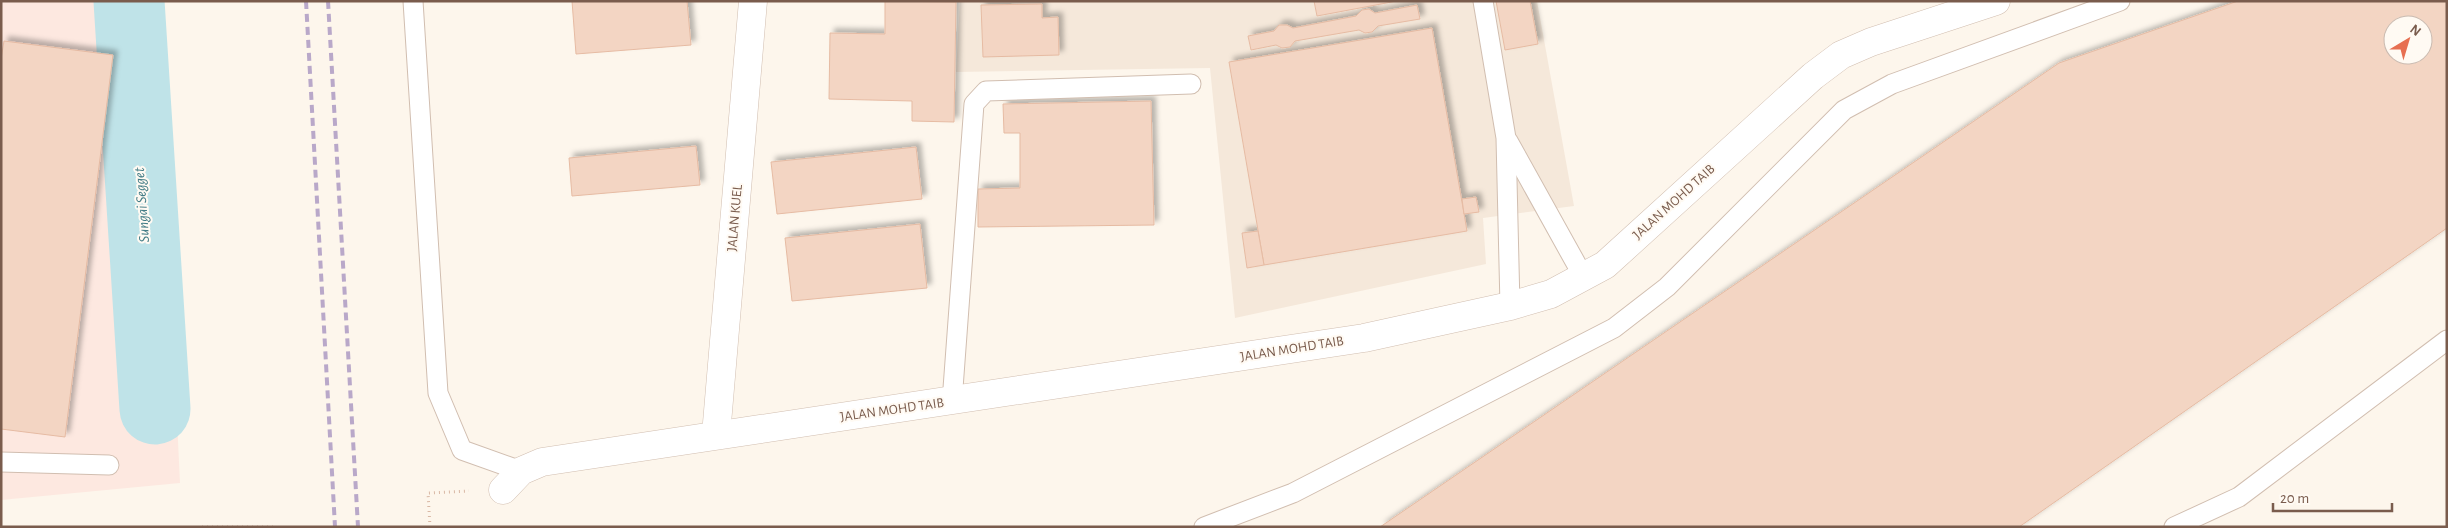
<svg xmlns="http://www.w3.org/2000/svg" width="2448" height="528" font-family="'Alegreya Sans',sans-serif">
  <defs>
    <filter id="shadow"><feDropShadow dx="4.5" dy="-4.5" stdDeviation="2.5" flood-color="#0004"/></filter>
  </defs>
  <rect width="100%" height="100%" fill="#fdf6ec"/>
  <path fill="#f5e8da" d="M960,1H1537L1574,206L1483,218L1486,264L1235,318L1210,68L956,72Z"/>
  <path fill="#fde8e0" d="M1,1H157L180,483L1,500Z"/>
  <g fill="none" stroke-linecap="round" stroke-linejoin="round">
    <path stroke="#bfe3e8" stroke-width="71" d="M129,1L155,409"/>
  </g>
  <g fill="#f3d5c3" stroke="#e6bba3" fill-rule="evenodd" filter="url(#shadow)">
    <path d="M572,1H687L691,45L576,54Z"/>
    <path d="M885,1L956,2L954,122L912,121V101L829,99L830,33L885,34Z"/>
    <path d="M1314,1H1397L1317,16Z"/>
    <path d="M1496,1H1530L1538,44L1505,50Z"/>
    <path d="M2238,1H2447V228L2019,527H1380L2059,63ZM2393,25H2423V55H2393Z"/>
    <path d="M1042,4V18L1058,17L1059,55L983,57L981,5Z"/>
    <path d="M1417,5L1420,19L1378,26L1372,32L1365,33L1359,30L1295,41L1290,47L1282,48L1276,45L1251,50L1248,36L1274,31L1279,25H1287L1293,28L1356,16L1362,10L1369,9L1375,13Z"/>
    <path d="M1432,28L1467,231L1264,265L1229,62Z"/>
    <path d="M4,41L113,55L65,437L1,429V59Z"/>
    <path d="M1151,101L1154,225L978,227V189L1020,188V133H1004L1003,104Z"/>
    <path d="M696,146L700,185L572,196L569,158Z"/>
    <path d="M916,147L922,199L777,214L771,162Z"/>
    <path d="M1476,197L1479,212L1464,214L1462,199Z"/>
    <path d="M920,224L927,288L792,301L785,238Z"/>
    <path d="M1258,231L1264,265L1247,268L1242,233Z"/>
  </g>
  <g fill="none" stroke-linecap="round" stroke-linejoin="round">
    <defs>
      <g id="lane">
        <path d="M413,1L438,393L462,450L521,471"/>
        <path d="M1483,1L1506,138L1510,306"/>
        <path d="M1508,141L1583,276"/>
        <path d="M952,402L974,104L986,91L1191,84"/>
        <path d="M1,462L109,465"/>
        <path d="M1204,527L1293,493L1614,328L1667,287L1844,110L1892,84L2120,1"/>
        <path d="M2174,527L2239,497L2447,340"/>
      </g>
      <g id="street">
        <path d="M716,435L753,1"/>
        <path d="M503,490L521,471L542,462L1364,338L1510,306L1551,294L1605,265L1813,76L1841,55L1871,42L1996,1"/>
      </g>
    </defs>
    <use href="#lane" stroke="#d1beb0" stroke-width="21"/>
    <use href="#street" stroke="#d1beb0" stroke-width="29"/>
    <g stroke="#d9b8a5" stroke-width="3" stroke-dasharray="1 4" stroke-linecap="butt">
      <path d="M202,527H275"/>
      <path d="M430,527L428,493L469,491"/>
    </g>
    <use href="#lane" stroke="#fff" stroke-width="19"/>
    <use href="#street" stroke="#fff" stroke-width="28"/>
    <g stroke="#b9a8c9" stroke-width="4" stroke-dasharray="8 5" stroke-linecap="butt">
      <path d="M306,1L335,527"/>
      <path d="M328,1L358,527"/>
    </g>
  </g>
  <g text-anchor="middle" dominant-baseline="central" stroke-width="4" stroke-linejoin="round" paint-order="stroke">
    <g font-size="14" fill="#7a5c4d" stroke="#fffaf3">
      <text transform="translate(1674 202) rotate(-42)">JALAN MOHD TAIB</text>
      <text transform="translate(735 218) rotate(-85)">JALAN KUEL</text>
      <text transform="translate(1292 349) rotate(-9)">JALAN MOHD TAIB</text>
      <text transform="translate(892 410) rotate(-8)">JALAN MOHD TAIB</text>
    </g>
    <g font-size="15" font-style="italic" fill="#437c86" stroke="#fffaf3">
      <text transform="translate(142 205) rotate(-94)">Sungai Segget</text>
    </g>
  </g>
  <rect width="2448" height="528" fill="none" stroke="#7a5c4d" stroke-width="5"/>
  <g transform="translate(2408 40) rotate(38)"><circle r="24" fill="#fffaf3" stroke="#cabbb1"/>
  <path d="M0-4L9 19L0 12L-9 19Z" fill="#e76f51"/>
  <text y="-8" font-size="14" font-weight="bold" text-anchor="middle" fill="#7a5c4d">N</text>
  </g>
  <path d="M2273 503v8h119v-8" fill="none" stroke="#7a5c4d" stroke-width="2.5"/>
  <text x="2280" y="503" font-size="15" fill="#7a5c4d" stroke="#fffaf3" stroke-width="4" paint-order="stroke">20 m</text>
</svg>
